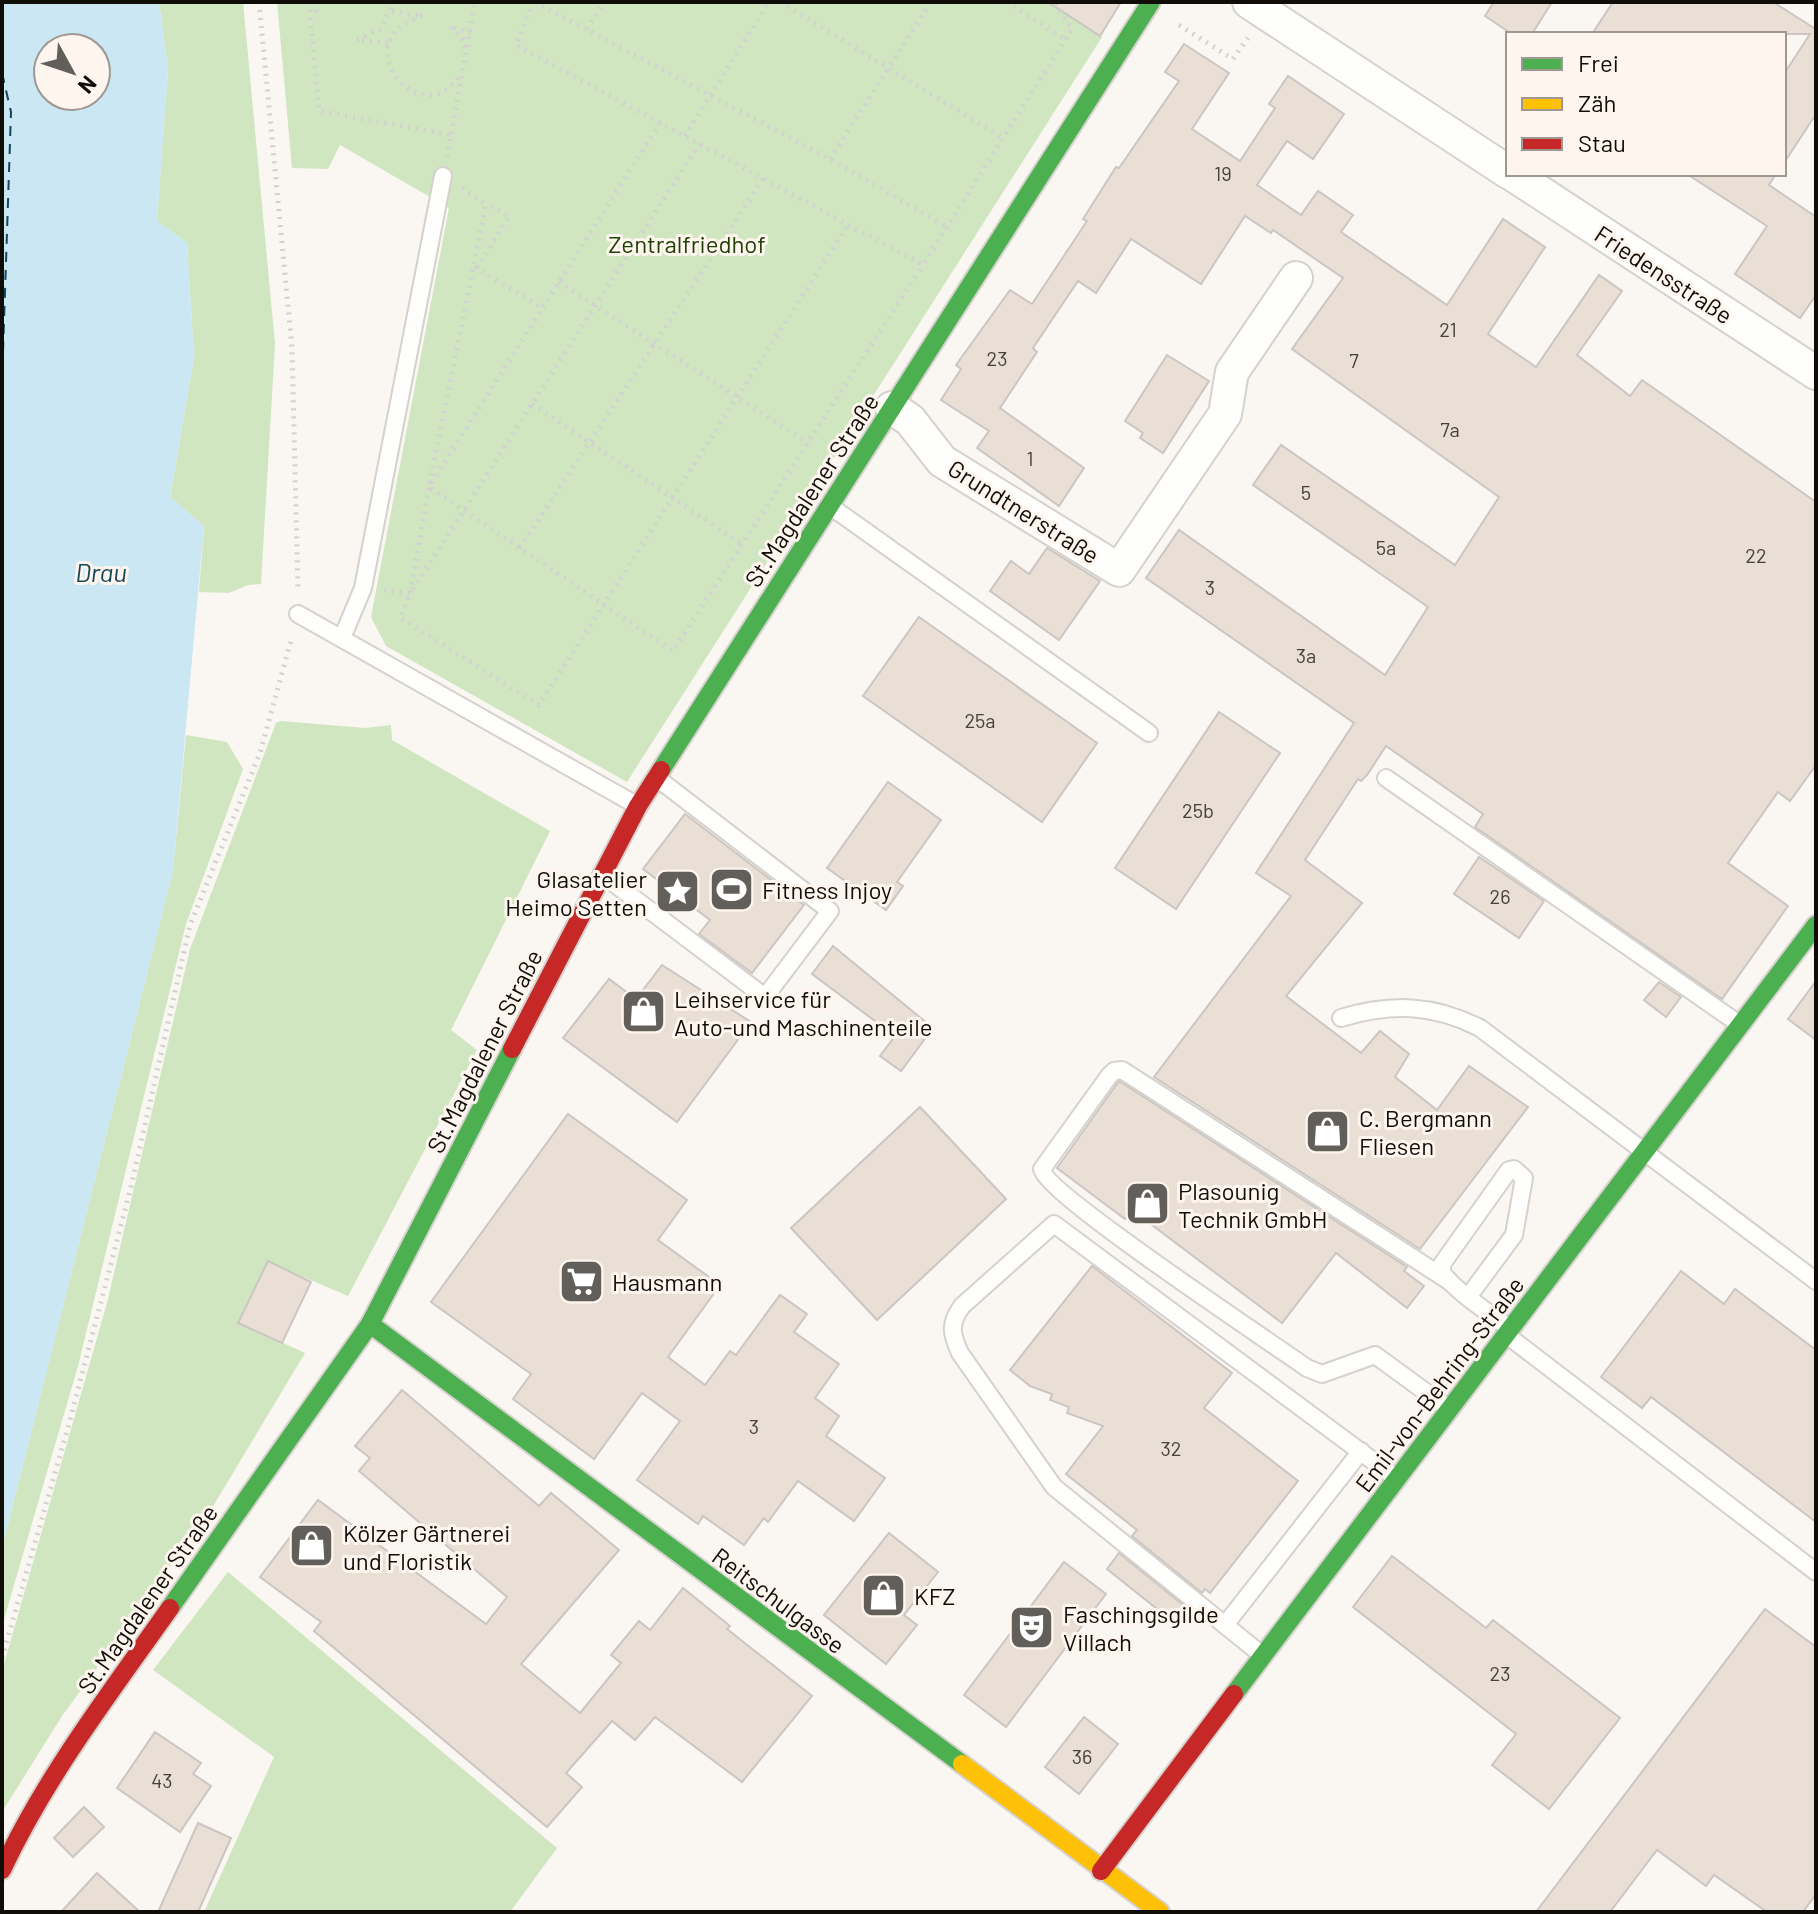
<svg xmlns="http://www.w3.org/2000/svg" width="1818" height="1914" font-family="Barlow,sans-serif">
  <rect width="100%" height="100%" fill="#faf6f2"/>
  <g fill="#cfe6c0">
    <path d="M159,2H243L275,344L261,584L248,585L229,593L199,592L204,526L170,497L194,358L187,243L157,221L168,69Z"/>
    <path d="M277,2H1076L1068,15L1102,37L627,782L386,646L371,617L449,208L340,145L328,169L292,168Z"/>
    <path d="M281,721L365,728L391,725L392,740L550,831L451,1030L477,1050L348,1296L269,1262L239,1323L305,1353L209,1513L62,1716L2,1812V1671L107,1303L190,949L276,723Z"/>
    <path d="M186,735L227,742L243,769L186,924L78,1366L2,1626V1548L173,871Z"/>
    <path d="M228,1572L557,1848L510,1912H204L274,1757L153,1670Z"/>
  </g>
  <path fill="#cbe7f3" fill-rule="evenodd" d="M2,2H159L168,69L157,221L187,243L194,358L170,497L204,526L173,871L2,1548ZM48,48H96V96H48Z"/>
  <g fill="none" stroke-linecap="round" stroke-linejoin="round">
    <path stroke="#15475b" stroke-width="2" stroke-dasharray="10 8" stroke-linecap="butt" d="M2,73L11,112L2,382"/>
  </g>
  <g fill="#eadfd5" stroke="#cbc6c2" stroke-width="2">
    <path d="M1048,2H1121L1100,36Z"/>
    <path d="M1494,2H1552L1532,34H1512L1485,16Z"/>
    <path d="M1613,2H1773L1814,28L1816,25V114L1784,163V74L1810,34H1592Z"/>
    <path d="M1184,44L1229,73L1192,129L1240,161L1275,108L1269,104L1288,76L1344,114L1313,159L1287,141L1257,185L1301,215L1318,191L1353,215L1341,232L1447,305L1503,219L1545,247L1488,334L1536,367L1599,275L1622,291L1577,355L1630,396L1642,380L1816,502V765L1790,801L1778,792L1728,863L1788,906L1722,999L1475,827L1483,814L1386,746L1367,775L1361,781L1358,779L1305,860L1362,903L1286,996L1361,1053L1380,1031L1409,1054L1395,1077L1437,1110L1469,1066L1528,1107L1420,1249L1154,1077L1291,896L1256,873L1354,723L1146,578L1179,530L1385,675L1428,607L1253,485L1281,445L1455,565L1499,497L1292,349L1343,278L1273,230L1271,233L1245,216L1201,284L1131,239L1096,293L1078,281L1033,348L1037,352L1000,408L1084,468L1059,506L977,448L989,431L941,400L961,369L956,365L1010,290L1032,304L1087,221L1083,219L1116,167L1119,168L1179,81L1165,72Z"/>
    <path d="M1687,174H1776L1769,185L1816,217V295L1800,318L1735,274L1767,226Z"/>
    <path d="M1167,355L1209,381L1163,453L1140,438L1143,433L1125,421Z"/>
    <path d="M1047,548L1100,581L1059,640L990,591L1011,561L1029,574Z"/>
    <path d="M919,617L1097,743L1042,822L863,696Z"/>
    <path d="M1219,712L1280,753L1176,909L1115,868Z"/>
    <path d="M888,782L941,820L897,882L903,886L886,910L827,868Z"/>
    <path d="M685,814L804,905L752,973L699,934L710,920L643,869Z"/>
    <path d="M1479,857L1544,901L1519,938L1454,894Z"/>
    <path d="M833,946L933,1028L901,1071L880,1056L895,1036L812,974Z"/>
    <path d="M662,965L751,1022L677,1122L563,1038L609,979L636,999Z"/>
    <path d="M1816,981V1040L1788,1019Z"/>
    <path d="M1659,982L1681,997L1666,1017L1644,1000Z"/>
    <path d="M1119,1081L1407,1267L1404,1271L1424,1286L1407,1308L1336,1253L1282,1323L1132,1210L1125,1219L1057,1168Z"/>
    <path d="M920,1107L1006,1199L877,1320L791,1228Z"/>
    <path d="M568,1114L687,1200L658,1240L720,1285L668,1357L705,1385L730,1351L736,1355L780,1295L807,1314L794,1332L839,1364L815,1398L839,1416L826,1436L885,1478L854,1521L798,1481L768,1522L764,1518L744,1545L703,1516L698,1524L637,1480L680,1421L642,1393L594,1459L513,1399L531,1374L431,1302Z"/>
    <path d="M268,1261L311,1282L282,1343L238,1323Z"/>
    <path d="M1092,1266L1232,1373L1204,1408L1298,1481L1210,1593L1205,1589L1202,1593L1132,1536L1137,1530L1066,1474L1103,1426L1067,1413L1069,1407L1050,1400L1052,1394L1030,1386L1010,1370Z"/>
    <path d="M1681,1271L1724,1304L1735,1289L1816,1350V1522L1651,1397L1642,1408L1601,1377Z"/>
    <path d="M402,1390L539,1506L551,1493L619,1550L521,1664L580,1713L621,1663L611,1655L639,1621L650,1630L683,1588L730,1626L727,1629L812,1696L742,1782L655,1717L635,1740L612,1721L566,1773L582,1787L547,1827L314,1631L321,1622L260,1577L318,1500L486,1624L507,1597L359,1471L370,1458L355,1446Z"/>
    <path d="M889,1533L938,1572L904,1615L917,1625L886,1664L824,1615Z"/>
    <path d="M1119,1553L1188,1609L1176,1624L1107,1569Z"/>
    <path d="M1392,1556L1486,1628L1493,1620L1620,1718L1549,1809L1492,1765L1516,1734L1353,1607Z"/>
    <path d="M1064,1562L1106,1594L1006,1727L964,1695Z"/>
    <path d="M1765,1609L1816,1647V1894L1803,1912H1767L1714,1875L1706,1886L1657,1850L1610,1912H1536Z"/>
    <path d="M1084,1717L1118,1744L1079,1794L1045,1767Z"/>
    <path d="M155,1732L201,1763L193,1774L211,1786L180,1832L117,1788Z"/>
    <path d="M84,1807L104,1827L73,1857L54,1838Z"/>
    <path d="M198,1823L231,1838L198,1912H158Z"/>
    <path d="M97,1873L140,1912H61Z"/>
  </g>
  <g fill="none" stroke-linecap="round" stroke-linejoin="round">
    <defs>
      <g id="lane">
        <path d="M830,506L1149,733"/>
        <path d="M298,614L638,806"/>
        <path d="M342,638L363,588L443,176"/>
        <path d="M1386,778L1739,1024"/>
        <path d="M603,875L765,997L830,911L657,778"/>
        <path d="M1341,1018C1391,1003 1433,1004 1480,1028L1816,1281"/>
        <path d="M1449,1281L1122,1070L1114,1071L1109,1076L1042,1169C1045,1193 1272,1343 1307,1368L1322,1374L1375,1355L1449,1409"/>
        <path d="M1468,1297L1514,1235L1524,1178L1514,1169L1509,1170L1442,1264V1273C1460,1295 1487,1311 1509,1328"/>
        <path d="M1508,1336L1816,1572"/>
        <path d="M1225,1625L1361,1451"/>
        <path d="M1262,1655L1054,1487L960,1353C951,1333 949,1324 962,1306L1054,1224L1396,1478"/>
      </g>
      <g id="street">
        <path d="M1249,2L1508,172"/>
        <path d="M1512,174L1816,373"/>
        <path d="M892,408L910,420L942,461L1119,570L1225,414L1232,372L1296,278"/>
      </g>
      <g id="fast">
        <path d="M661,770L1151,2"/>
        <path d="M370,1324L962,1764"/>
        <path d="M170,1608L370,1324L512,1049"/>
        <path d="M1234,1694L1816,925"/>
      </g>
      <path id="slow" d="M962,1764L1160,1912"/>
      <g id="jam">
        <path d="M512,1049L638,806L661,770"/>
        <path d="M2,1870C46,1776 110,1693 170,1608"/>
        <path d="M1101,1871L1234,1694"/>
      </g>
    </defs>
    <use href="#lane" stroke="#d5d1cd" stroke-width="20"/>
    <use href="#street" stroke="#d5d1cd" stroke-width="36"/>
    <use href="#fast" stroke="#d5d1cd" stroke-width="22"/>
    <use href="#slow" stroke="#d5d1cd" stroke-width="22"/>
    <use href="#jam" stroke="#d5d1cd" stroke-width="22"/>
    <g stroke="#d2d1d0" stroke-width="5" stroke-dasharray="2 6" stroke-linecap="butt">
      <path d="M259,2L292,348L298,592"/>
      <path d="M309,2L319,111L451,135"/>
      <path d="M315,2L317,14"/>
      <path d="M533,2L516,45L923,265L1072,29L1055,2"/>
      <path d="M535,2L830,159L947,227"/>
      <path d="M780,2L1003,138"/>
      <path d="M1007,2L1066,40"/>
      <path d="M392,11L421,16"/>
      <path d="M422,16C340,41 425,139 461,72"/>
      <path d="M1179,25L1233,59L1248,38"/>
      <path d="M451,27L462,38L465,49"/>
      <path d="M454,28L472,33"/>
      <path d="M587,29L604,2"/>
      <path d="M357,40L381,29L393,2"/>
      <path d="M362,40L389,44"/>
      <path d="M660,123L429,487L410,594L400,618L539,705L848,225"/>
      <path d="M685,136L769,2"/>
      <path d="M447,157L475,2"/>
      <path d="M830,159L931,2"/>
      <path d="M462,188L486,204L429,487L673,651L923,265"/>
      <path d="M475,267L542,308"/>
      <path d="M477,268L509,216L486,204"/>
      <path d="M559,282L808,443"/>
      <path d="M532,404L742,544"/>
      <path d="M520,548L763,179"/>
      <path d="M384,590L410,594L699,144"/>
      <path d="M2,1658L69,1424L131,1187L190,925L260,753L292,637"/>
    </g>
    <use href="#lane" stroke="#fefefd" stroke-width="16"/>
    <use href="#street" stroke="#fefefd" stroke-width="32"/>
    <use href="#fast" stroke="#4caf50" stroke-width="18"/>
    <use href="#slow" stroke="#ffc107" stroke-width="18"/>
    <use href="#jam" stroke="#c62828" stroke-width="18"/>
  </g>
  <defs>
    <symbol id="stadium-square" viewBox="-11 -11 22 22"><rect x="-9" y="-9" width="18" height="18" rx="4" fill="#625e5a" stroke="#fef6ee"/><path d="M0-5a6.5 5 0 1 0 0 10a6.5 5 0 1 0 0-10ZM-3.5-1.8h7v3.6h-7Z" fill="#fff"/></symbol>
    <symbol id="sight-square" viewBox="-11 -11 22 22"><rect x="-9" y="-9" width="18" height="18" rx="4" fill="#625e5a" stroke="#fef6ee"/><path d="M0-6L1.8-2.2L6-1.7L2.9 1.2L3.7 5.4L0 3.3L-3.7 5.4L-2.9 1.2L-6-1.7L-1.8-2.2Z" fill="#fff"/></symbol>
    <symbol id="shop-square" viewBox="-11 -11 22 22"><rect x="-9" y="-9" width="18" height="18" rx="4" fill="#625e5a" stroke="#fef6ee"/><path d="M-5-2.5h2.3a2.7 3.5 0 0 1 5.4 0H5L5.5 6h-11ZM-1.5-2.5h3a1.5 2.3 0 0 0-3 0Z" fill="#fff"/></symbol>
    <symbol id="supermarket-square" viewBox="-11 -11 22 22"><rect x="-9" y="-9" width="18" height="18" rx="4" fill="#625e5a" stroke="#fef6ee"/><path d="M-6-5.5h2.5l.6 2H6L4.5 2H-2.5L-4.4-4H-6ZM-1.5 3.2a1.3 1.3 0 1 0 .1 0ZM3 3.2a1.3 1.3 0 1 0 .1 0Z" fill="#fff"/></symbol>
    <symbol id="theatre-square" viewBox="-11 -11 22 22"><rect x="-9" y="-9" width="18" height="18" rx="4" fill="#625e5a" stroke="#fef6ee"/><path d="M-5-5.5Q0-4 5-5.5V0Q5 5 0 6Q-5 5-5 0ZM-3.3-2.5H-1v1.5H-3.3ZM1-2.5H3.3v1.5H1ZM-2.8 1Q0 5.5 2.8 1Z" fill="#fff"/></symbol>
  </defs>
  <g fill-rule="evenodd">
    <use href="#stadium-square" x="706" y="864" width="51" height="51"/>
    <use href="#sight-square" x="652" y="866" width="51" height="51"/>
    <use href="#shop-square" x="618" y="986" width="51" height="51"/>
    <use href="#shop-square" x="1302" y="1106" width="51" height="51"/>
    <use href="#shop-square" x="1122" y="1178" width="51" height="51"/>
    <use href="#supermarket-square" x="556" y="1256" width="51" height="51"/>
    <use href="#shop-square" x="286" y="1520" width="51" height="51"/>
    <use href="#shop-square" x="858" y="1570" width="51" height="51"/>
    <use href="#theatre-square" x="1006" y="1602" width="51" height="51"/>
  </g>
  <g text-anchor="middle" dominant-baseline="central" stroke-width="6" stroke-linejoin="round" paint-order="stroke">
    <g font-size="20" fill="#46413b">
      <text x="1223" y="173">19</text>
      <text x="1448" y="329">21</text>
      <text x="997" y="358">23</text>
      <text x="1354" y="360">7</text>
      <text x="1450" y="429">7a</text>
      <text x="1030" y="458">1</text>
      <text x="1306" y="492">5</text>
      <text x="1386" y="547">5a</text>
      <text x="1756" y="555">22</text>
      <text x="1210" y="587">3</text>
      <text x="1306" y="655">3a</text>
      <text x="980" y="720">25a</text>
      <text x="1198" y="810">25b</text>
      <text x="1500" y="896">26</text>
      <text x="754" y="1426">3</text>
      <text x="1171" y="1448">32</text>
      <text x="1500" y="1673">23</text>
      <text x="1082" y="1756">36</text>
      <text x="162" y="1780">43</text>
    </g>
    <g font-size="24" fill="#1d4004" stroke="#fef6ee">
      <text x="687" y="243">Zentralfriedhof</text>
    </g>
    <g font-size="24" fill="#100c08" stroke="#fef6ee">
      <text transform="translate(1664 274) rotate(33)">Friedensstraße</text>
      <text transform="translate(811 490) rotate(-57)">St.Magdalener Straße</text>
      <text transform="translate(1024 511) rotate(32)">Grundtnerstraße</text>
      <text transform="translate(484 1051) rotate(-63)">St.Magdalener Straße</text>
      <text transform="translate(1439 1384) rotate(-53)">Emil-von-Behring-Straße</text>
      <text transform="translate(147 1599) rotate(-55)">St.Magdalener Straße</text>
      <text transform="translate(779 1600) rotate(37)">Reitschulgasse</text>
    </g>
    <g font-size="24" fill="#100c08" stroke="#fef6ee" text-anchor="start">
      <text x="647" y="878" text-anchor="end">Glasatelier<tspan x="647" dy="28">Heimo Setten</tspan></text>
      <text x="762" y="889">Fitness Injoy</text>
      <text x="674" y="998">Leihservice für<tspan x="674" dy="28">Auto-und Maschinenteile</tspan></text>
      <text x="1359" y="1117">C. Bergmann<tspan x="1359" dy="28">Fliesen</tspan></text>
      <text x="1178" y="1190">Plasounig<tspan x="1178" dy="28">Technik GmbH</tspan></text>
      <text x="612" y="1281">Hausmann</text>
      <text x="343" y="1532">Kölzer Gärtnerei<tspan x="343" dy="28">und Floristik</tspan></text>
      <text x="914" y="1595">KFZ</text>
      <text x="1063" y="1613">Faschingsgilde<tspan x="1063" dy="28">Villach</tspan></text>
    </g>
    <g font-size="26" font-style="italic" fill="#15475b" stroke="#fef6ee">
      <text x="101" y="571">Drau</text>
    </g>
  </g>
  <rect width="1818" height="1914" fill="none" stroke="#100c08" stroke-width="8"/>
  <rect x="1506" y="32" width="280" height="144" fill="#fef6ee" stroke="#9f9892" stroke-width="2"/>
  <rect x="1522" y="58" width="40" height="12" fill="#4caf50" stroke="#9f9892" stroke-width="2"/>
  <text x="1578" y="72" font-size="24" fill="#100c08">Frei</text>
  <rect x="1522" y="98" width="40" height="12" fill="#ffc107" stroke="#9f9892" stroke-width="2"/>
  <text x="1578" y="112" font-size="24" fill="#100c08">Zäh</text>
  <rect x="1522" y="138" width="40" height="12" fill="#c62828" stroke="#9f9892" stroke-width="2"/>
  <text x="1578" y="152" font-size="24" fill="#100c08">Stau</text>
  <g transform="translate(72 72) rotate(130)"><circle r="38" fill="#fef6ee" stroke="#9f9892" stroke-width="2"/>
  <path d="M0-6L14 30L0 20L-14 30Z" fill="#625e5a"/>
  <text y="-12" font-size="22" font-weight="bold" text-anchor="middle" fill="#100c08">N</text>
  </g>
</svg>
